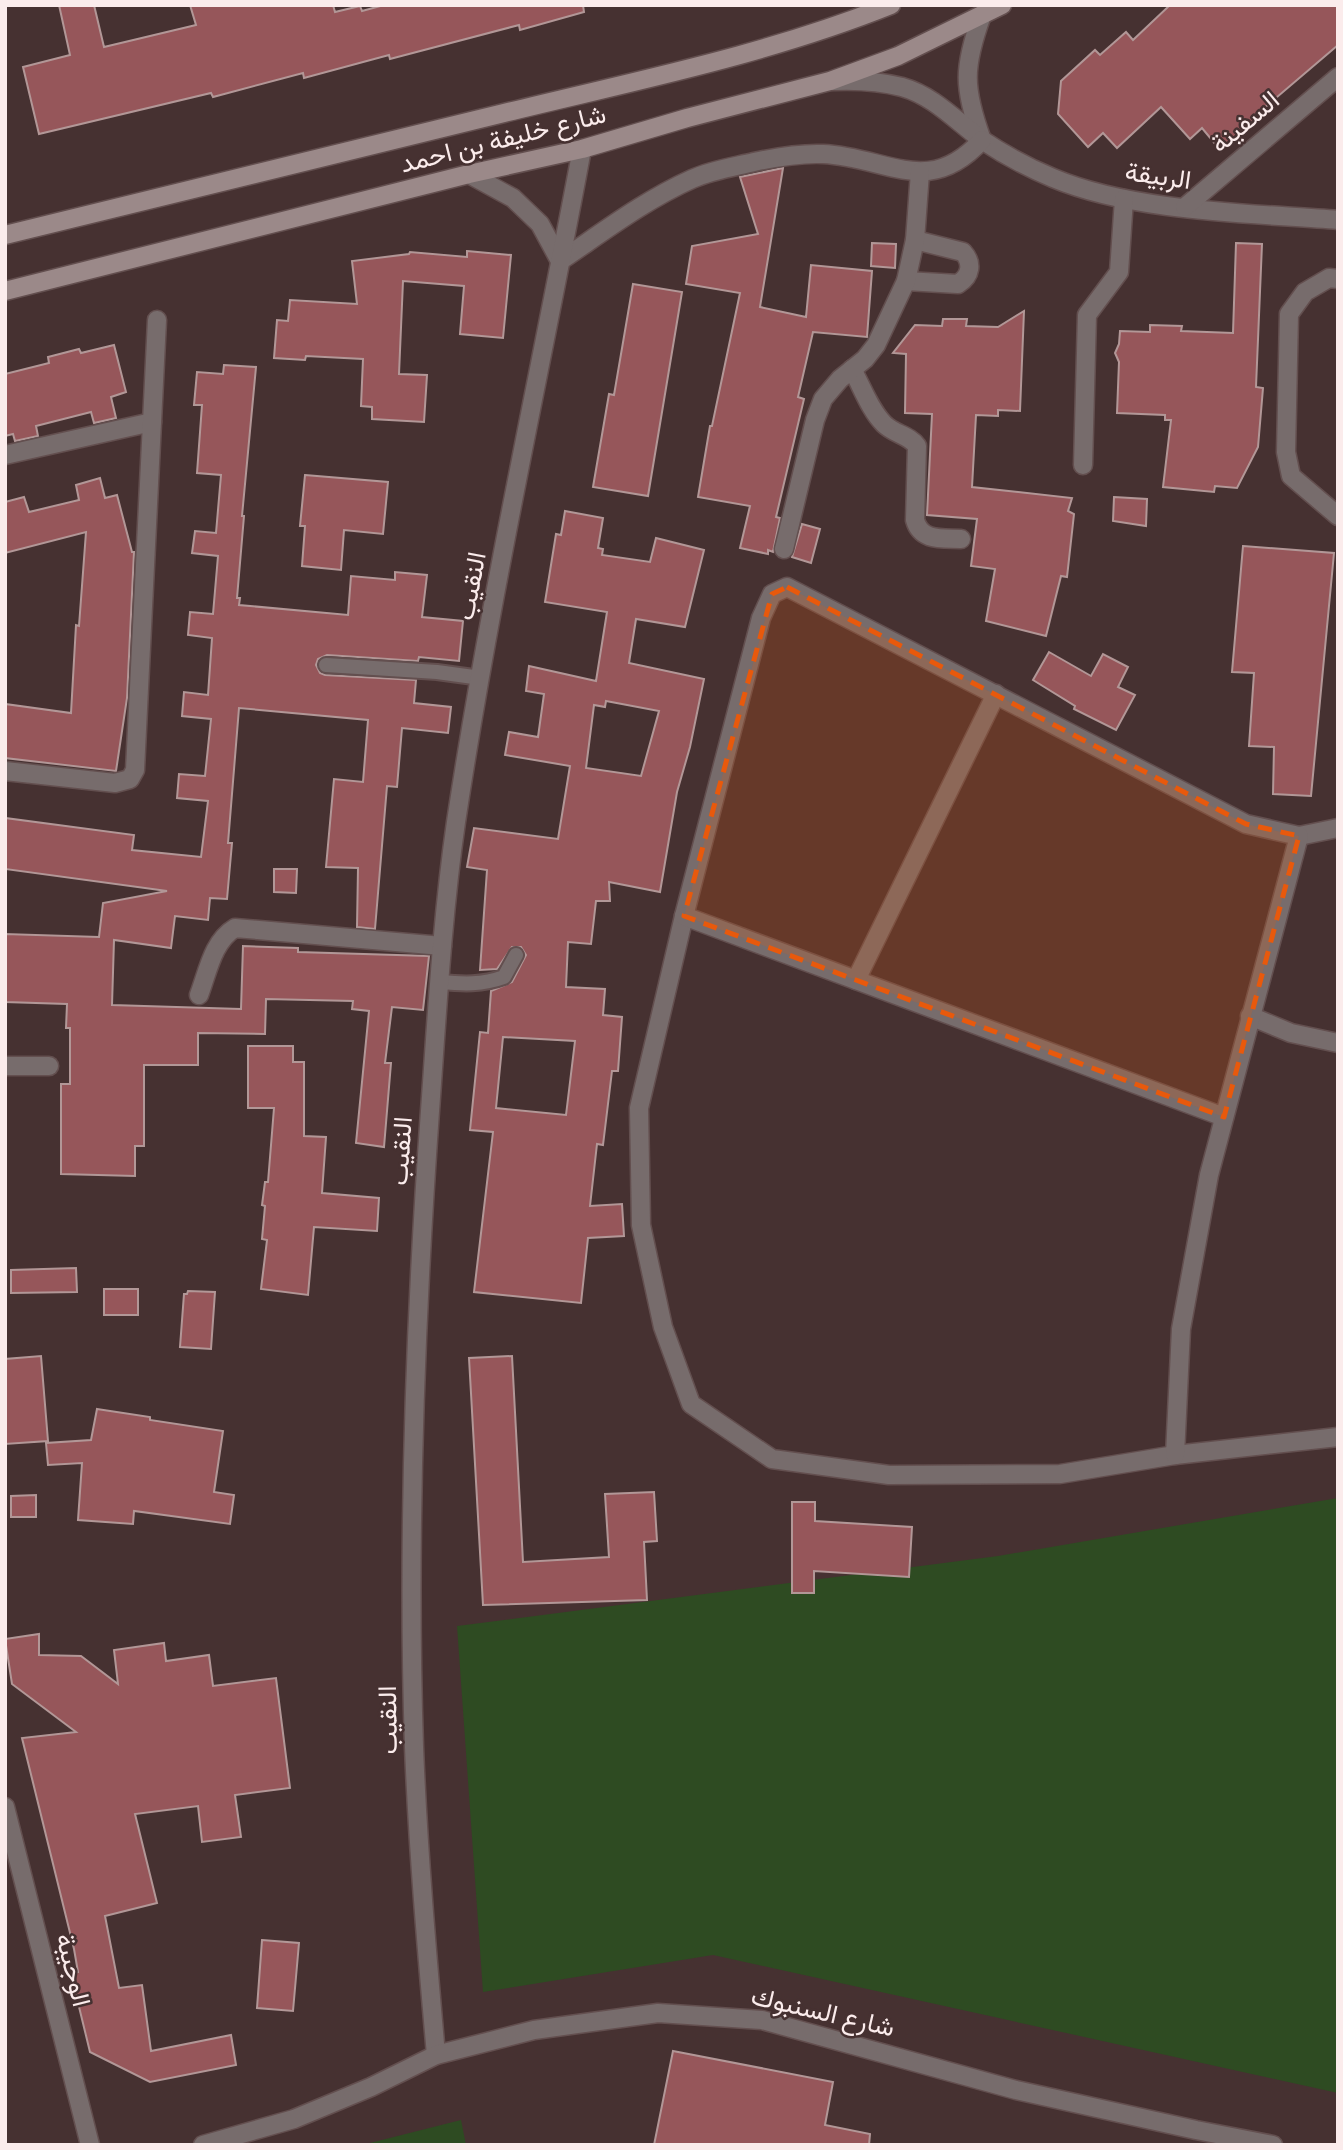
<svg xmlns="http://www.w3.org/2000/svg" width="1343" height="2150" font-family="Karla,Vazirmatn,sans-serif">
  <rect width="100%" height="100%" fill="#463131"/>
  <g fill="#2e4b22">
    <path d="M1338,1498V2093L713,1955L483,1992L457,1626L998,1556Z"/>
    <path d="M461,2120L466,2145H362Z"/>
  </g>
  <g fill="#96565a" stroke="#b29797" stroke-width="2" fill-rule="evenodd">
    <path d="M59,5H94L104,47L196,25L190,5H333L335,12L360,6L362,11L384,5H583L584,12L520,30L519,25L390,59L389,55L304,78L303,73L213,97L211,93L39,134L23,67L70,55Z"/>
    <path d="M1170,5H1338V45L1256,115L1257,117L1221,151L1202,128L1190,139L1161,107L1117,148L1103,133L1088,147L1058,114L1061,81L1095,50L1100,55L1126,32L1133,40Z"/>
    <path d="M783,168L760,307L806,317L811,265L872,271L867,337L813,332L798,397L804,399L776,517L780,518L773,552L768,550V554L740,548L750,506L698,497L710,426H712L740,293L686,284L692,246L758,234L740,177Z"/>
    <path d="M872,243L896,244L895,268L871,266Z"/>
    <path d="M1236,243L1262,244L1256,387L1263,388L1258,447L1237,488L1215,486L1214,492L1163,487L1171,420H1165V415L1117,413L1119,362L1115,353L1119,344L1120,331L1150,332V325L1182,326L1181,331L1233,333Z"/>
    <path d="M467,251L511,255L503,338L460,334L464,286L403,281L399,374L427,375L424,422L372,419V407L361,406L363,359L306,356L305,360L274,358L277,320L288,321L290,300L357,304L352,261L409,254L410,252L467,257Z"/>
    <path d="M633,284L682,292L648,496L593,487L609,394L614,395Z"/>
    <path d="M1024,311L1020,411L998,410V416L976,415L972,487L1072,498L1068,511L1074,514L1067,577L1061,576L1046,636L986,621L995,569L971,566L977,519L927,515L932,414L905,413L906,354L893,353L915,325L942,326L943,319H967L966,326L998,327Z"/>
    <path d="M114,345L126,392L111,397L116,418L94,423L91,412L36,426L38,436L15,441L13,434L5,436V374L49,363L48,357L79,349L81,353Z"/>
    <path d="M224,365L256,367L242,516H244L237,598H240L239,605L348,615L351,576L395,580V572L427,575L422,617L463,621L459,661L419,657L418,661L327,655L318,659L316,665L320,673L325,675L416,680L414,703L451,707L448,733L402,728L397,787L387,786L375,929L357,927L358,868L326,867L334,779L363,782L368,720L239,708L228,843H232L227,899L210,898L208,920L175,916L171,948L114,940L112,1005L241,1009L243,946L298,948V952L429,956L423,1010L392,1007L385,1063H391L384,1147L356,1143L369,1011L352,1009L353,1001L266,999L265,1034L198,1033V1065H144V1146H135V1176L61,1174V1084H70V1028H66L67,1004L5,1002V934L99,937L103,903L167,891L5,869V818L134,835L132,850L201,857L208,801L177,798L179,774L205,776L211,719L182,716L184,692L208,695L212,638L188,635L190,612L213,614L218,556L192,553L195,531L216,533L221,475L197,473L202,405H194L197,372L223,374Z"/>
    <path d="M305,475L388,482L383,534L344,530L341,570L302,566L305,526H300Z"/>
    <path d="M100,478L105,498L117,495L132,552H134L127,698L116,771L5,758V704L71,713L76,625L79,626L86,532L5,553V502L24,497L29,512L79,500L76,485Z"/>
    <path d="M1114,497L1147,499L1146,526L1113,521Z"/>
    <path d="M565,511L603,518L598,548L603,549L602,555L650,562L656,538L704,550L685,627L636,619L629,663L704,679L690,747L677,792L660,892L609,882L610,901H596L591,944L568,942L566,987L605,989L603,1015L622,1017L618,1071H612L603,1145L597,1144L590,1206L622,1204L624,1236L588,1238L581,1303L474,1292L493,1132L470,1130L480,1032L488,1033L491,991L512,982L526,955L521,947H512L497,969L480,970L487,870L467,867L474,828L558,839L570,766L505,755L509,732L538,737L544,694L526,691L529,666L596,681L607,612L545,602L556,534L561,535ZM606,701L659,711L641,776L586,768L594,705L605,707ZM503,1037L575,1041L566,1115L496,1108Z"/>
    <path d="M802,524L820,529L811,563L792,557Z"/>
    <path d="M1243,546L1334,553L1311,796L1273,794L1274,747L1249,746L1254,673L1232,672Z"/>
    <path d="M1049,652L1091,676L1103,654L1128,667L1118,687L1135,695L1116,730L1074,709L1075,706L1033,680Z"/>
    <path d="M274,869H297L296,893L274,892Z"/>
    <path d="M248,1046H293V1062H304V1136L326,1137L322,1193L379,1198L377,1231L314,1227L308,1295L261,1289L267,1240L262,1239L265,1206L262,1205L265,1182H268L274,1108H248Z"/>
    <path d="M76,1268L77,1292L11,1293V1270Z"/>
    <rect x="104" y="1289" width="34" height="26"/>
    <path d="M188,1291L215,1292L211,1349L180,1347L184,1294H187Z"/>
    <path d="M41,1356L48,1441L5,1444V1359Z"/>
    <path d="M512,1356L523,1562L609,1557L605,1494L654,1492L657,1541L644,1542L647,1600L483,1605L469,1358Z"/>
    <path d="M97,1409L150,1417V1420L223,1431L214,1492L234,1495L230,1524L134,1511L133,1524L78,1520L82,1463L48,1465L46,1443L91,1440Z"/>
    <path d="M36,1495V1517H11V1496Z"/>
    <path d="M792,1502H815V1521L912,1527L909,1577L814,1571V1593H792Z"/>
    <path d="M39,1634V1655L81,1656L118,1684L114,1650L164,1643L166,1661L209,1655L213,1686L276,1678L290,1788L235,1795L241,1837L202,1842L198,1806L135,1814L157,1903L105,1916L119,1988L142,1985L151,2051L231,2035L236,2065L150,2082L90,2052L71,1974L78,1972L74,1949L22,1738L76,1732L12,1684L5,1639Z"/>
    <path d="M262,1940L299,1943L293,2011L257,2008Z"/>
    <path d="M673,2051L833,2082L825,2125L870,2134L869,2145H654Z"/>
  </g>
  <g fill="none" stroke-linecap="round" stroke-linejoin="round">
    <defs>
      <g id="lane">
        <path d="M326,665L437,672L481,678"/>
        <path d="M440,982C463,984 482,985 504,977L516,955"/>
      </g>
      <g id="street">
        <path d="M982,15C963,67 963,88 982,140"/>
        <path d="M833,81C857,80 879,81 902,87C934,96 956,121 982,140C1003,154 1029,168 1053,178C1134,212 1250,213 1338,220"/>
        <path d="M469,174L513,198L540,224L560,261"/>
        <path d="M1185,207L1338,77"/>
        <path d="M560,261C603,232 645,200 692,179C712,170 733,167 754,162C777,157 799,153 823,154C888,157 928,199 982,140"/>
        <path d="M1338,279L1329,278L1305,292L1289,314L1286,452L1291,476L1338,516"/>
        <path d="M906,281L958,284C971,276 973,263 963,252L915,240"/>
        <path d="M852,369C862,387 870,410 884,424C894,434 909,435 917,446L915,520C921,542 943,538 961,539"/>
        <path d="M5,455L152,422"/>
        <path d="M1083,465L1087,315L1119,272L1124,199"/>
        <path d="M784,549L815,420L823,399L840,379L865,359L876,345L906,281L915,240L920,172"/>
        <path d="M5,771L115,783L130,779L135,770L157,320"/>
        <path d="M1338,828L1299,836L1246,824L787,587L772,594L761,618L684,916L639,1108L641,1225L663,1327L691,1404L772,1459L889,1475L1060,1474L1175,1455L1338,1437"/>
        <path d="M684,916L1224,1117"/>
        <path d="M856,980L996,694"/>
        <path d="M199,995C208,971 213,941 235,928L442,946"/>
        <path d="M1250,1016L1291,1033L1338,1043"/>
        <path d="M5,1066H49"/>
        <path d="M1175,1455L1181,1329L1209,1175L1299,836"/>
        <path d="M5,1807L90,2145"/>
        <path d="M436,2055C427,1953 418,1850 414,1747C407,1535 415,1322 430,1111C437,1015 442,918 456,822C490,597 540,373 582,149"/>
        <path d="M203,2145L294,2119L371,2087L436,2055L534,2030L658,2013L762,2020L1016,2090L1196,2130L1273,2145"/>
      </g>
      <g id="secondary">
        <path d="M5,235C171,194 337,153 504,113C634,81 766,55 891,5"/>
        <path d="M5,291L469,174L582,149L687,118L830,81L898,56L1002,5"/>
      </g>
    </defs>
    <use href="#lane" stroke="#634f4f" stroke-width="18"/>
    <use href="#street" stroke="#634f4f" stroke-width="21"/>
    <use href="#secondary" stroke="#634f4f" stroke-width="21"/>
    <use href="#lane" stroke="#776c6c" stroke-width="14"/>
    <use href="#street" stroke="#776c6c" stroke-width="18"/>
    <use href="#secondary" stroke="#9b8989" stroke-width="18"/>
  </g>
  <path fill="#e8590c" fill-opacity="0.2" stroke="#e8590c" stroke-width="5" stroke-dasharray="14 9" stroke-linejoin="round" d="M787,587L1246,824L1299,836L1224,1117L684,916L772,594Z"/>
  <g text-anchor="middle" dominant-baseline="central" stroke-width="5" stroke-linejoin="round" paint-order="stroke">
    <g font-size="26" fill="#fbecec" stroke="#463131">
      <text transform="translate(1245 122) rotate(-40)">السفينة</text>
      <text transform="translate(503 139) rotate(-14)">شارع خليفة بن احمد</text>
      <text transform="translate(1158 176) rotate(8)">الربيقة</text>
      <text transform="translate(471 586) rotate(-79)">النقيب</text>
      <text transform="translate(401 1151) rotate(-86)">النقيب</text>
      <text transform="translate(388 1720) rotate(-91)">النقيب</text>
      <text transform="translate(73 1970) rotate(76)">الوجيبة</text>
      <text transform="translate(823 2012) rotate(13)">شارع السنبوك</text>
    </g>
  </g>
  <rect width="1343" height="2150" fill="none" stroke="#fbecec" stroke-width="14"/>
</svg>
